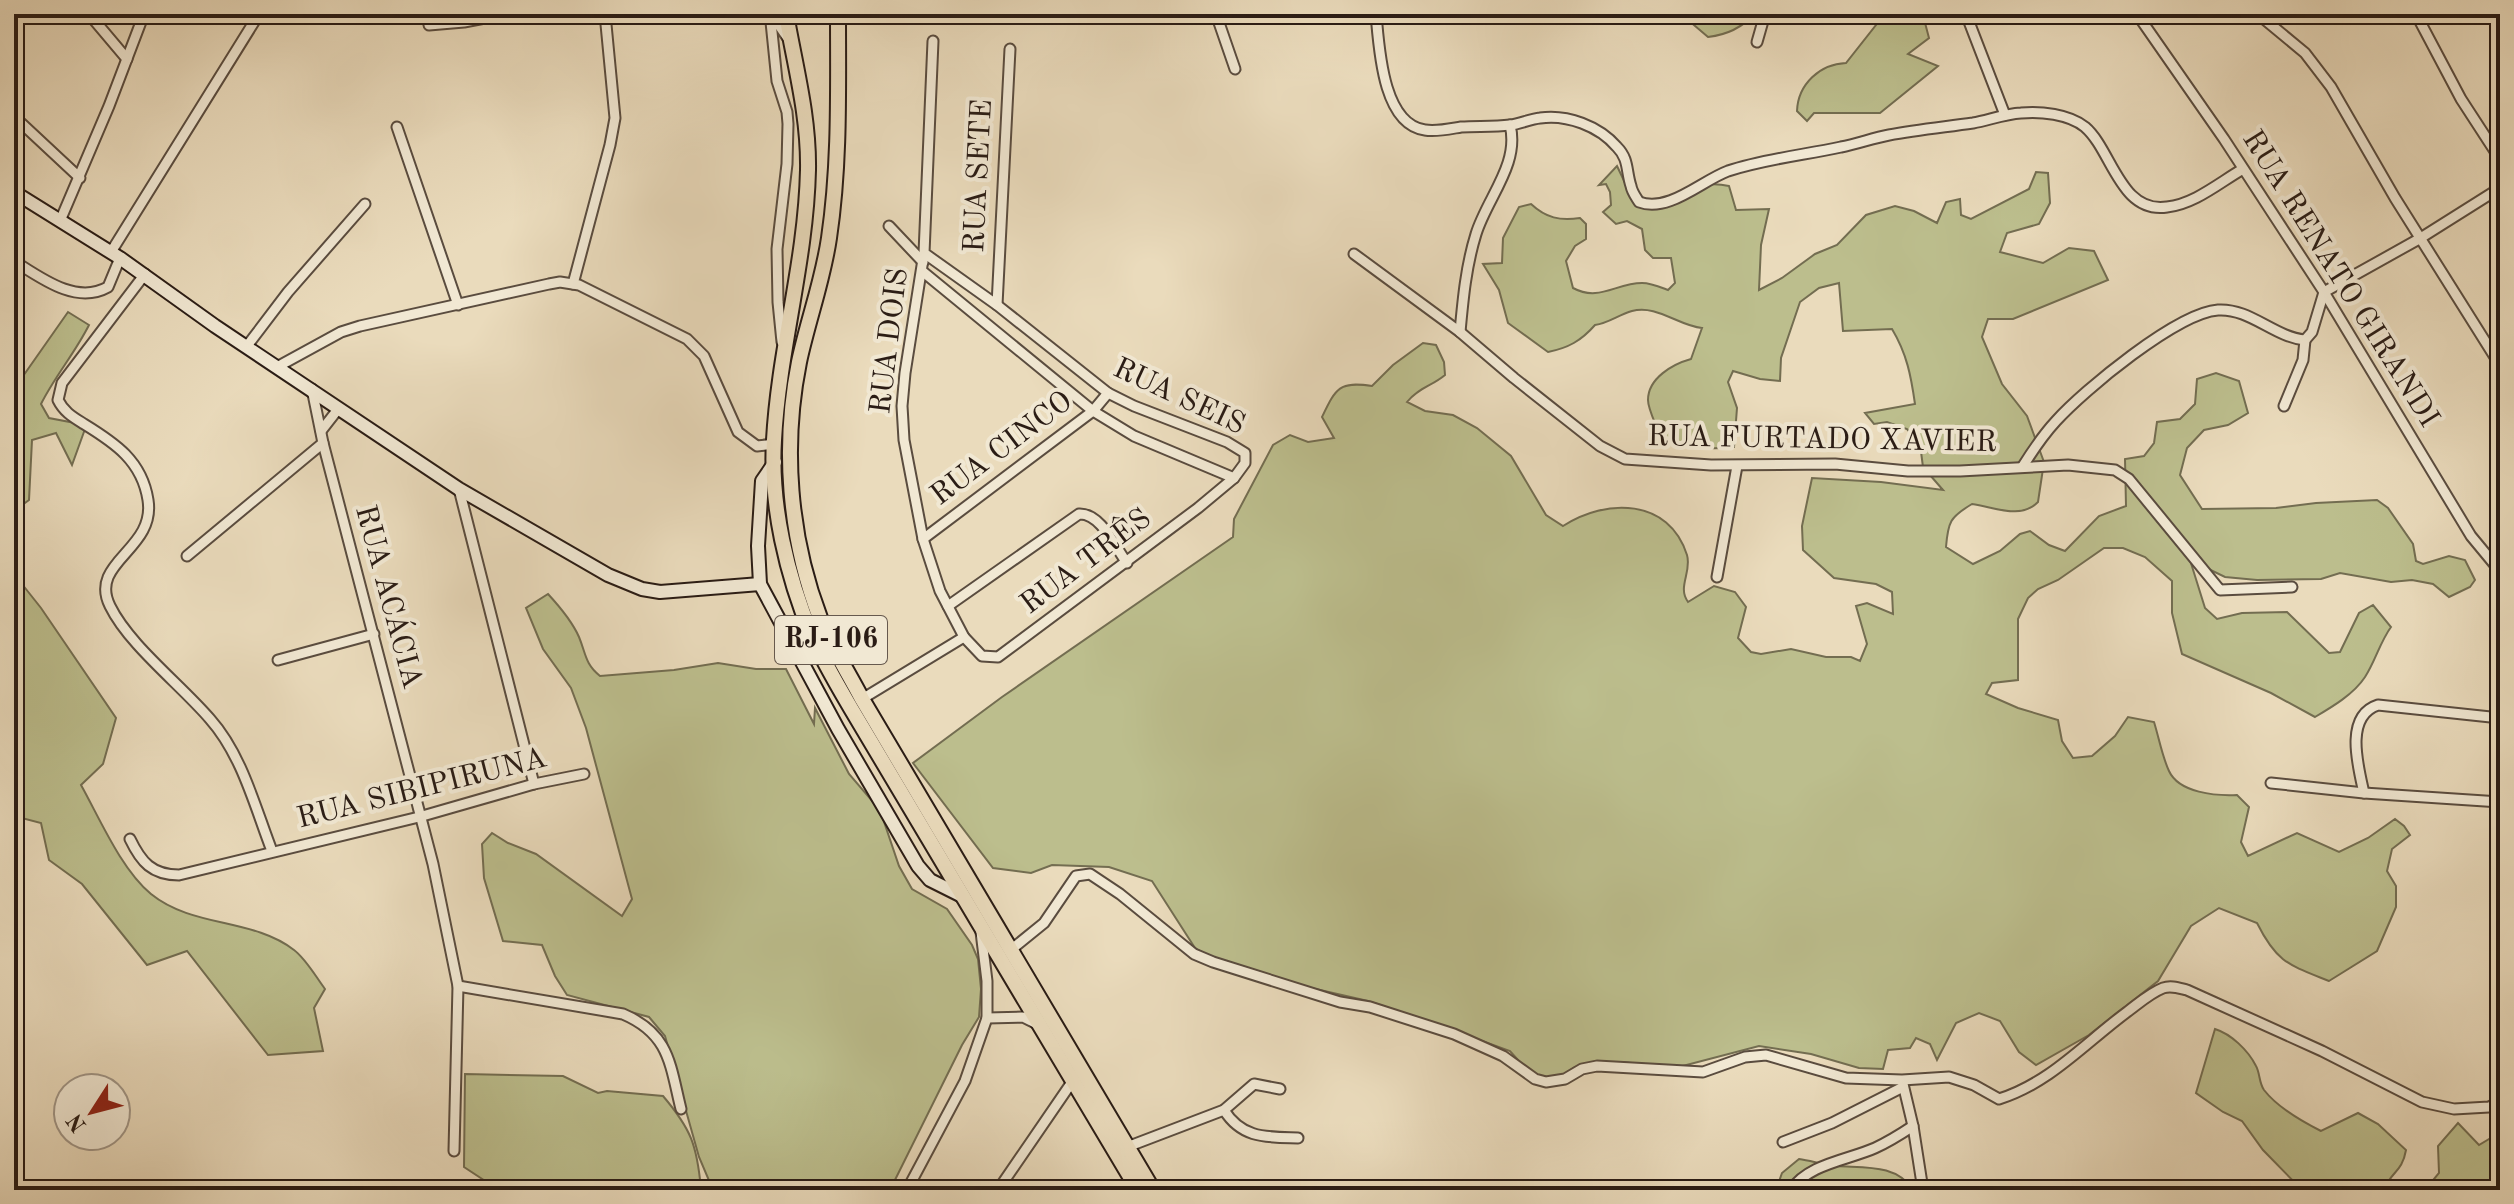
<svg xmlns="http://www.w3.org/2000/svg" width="2514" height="1204" font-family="'Old Standard TT',serif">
  <rect width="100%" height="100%" fill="#eadbbc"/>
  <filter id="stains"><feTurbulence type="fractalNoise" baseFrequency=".0025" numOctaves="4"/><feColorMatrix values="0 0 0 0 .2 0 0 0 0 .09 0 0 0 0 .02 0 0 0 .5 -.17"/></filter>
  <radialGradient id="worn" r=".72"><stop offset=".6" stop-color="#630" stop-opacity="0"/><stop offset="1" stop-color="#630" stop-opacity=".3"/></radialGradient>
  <g fill="#bcbe8d" stroke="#736d51" stroke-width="2">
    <path d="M1681,14H1754C1742,28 1725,35 1708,37Z"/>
    <path d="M1924,19L1929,38L1908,54L1938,66L1880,113H1814L1807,121L1797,111C1798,84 1820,64 1846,63L1880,20Z"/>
    <path d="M1617,166L1627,187L1653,204C1678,193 1700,179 1729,186L1736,210L1769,209L1761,245L1759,290L1782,278L1815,254L1837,245L1866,215L1895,206L1914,211L1937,223L1946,202L1960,199L1961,215L1971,219L2029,189L2036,172L2048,173L2050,203L2039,224L2007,233L2000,252L2043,263L2069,248L2094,251L2108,280L2013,319H1988L1982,337L2002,384L2027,416L2044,462L2038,502C2020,520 1995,507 1972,504C1950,517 1948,522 1946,547L1973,564L2000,551L2020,534L2030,531L2049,545L2065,551L2099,516L2126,506L2125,459L2144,456L2154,443L2157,422L2180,419L2195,404L2197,379L2216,373L2239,381L2248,413L2228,425L2204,430L2187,448L2180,475L2202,509L2276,508L2316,503L2377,500L2388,508L2413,544L2416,561L2423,564L2449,556L2465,560L2475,580L2470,587L2449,597L2433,584L2412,580L2391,582L2340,573L2321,579L2257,580L2225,577L2190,560L2205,608L2217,619L2242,613L2287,612L2329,653L2340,652L2359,613L2373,605L2391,627C2380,642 2375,662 2365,677C2354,694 2332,707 2315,717L2271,693L2182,654L2172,613V581L2145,557L2123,548H2104L2058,580L2038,589L2028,598L2018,619V680L1992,683L1986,694L2018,708L2058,720L2062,741L2073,758L2092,756L2115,736L2128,717L2154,722C2159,738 2162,756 2169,771C2179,793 2216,796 2237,795L2249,807L2241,842L2248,856L2297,833L2339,852L2368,838L2395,819L2404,826L2410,835L2392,849L2387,871L2396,886V907L2377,951L2329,981C2289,965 2277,963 2257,923L2219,908L2191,926L2158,981L2089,1035L2036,1065L2019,1052L2000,1021L1979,1013L1956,1023L1937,1060L1930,1044L1916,1038L1910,1048L1888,1050L1883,1069L1859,1068L1811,1054L1759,1046L1675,1068L1622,1062L1575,1067L1555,1080L1529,1072L1510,1051L1419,1018L1368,1001L1285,982L1209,956L1195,948L1152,881L1109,867L1052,865L1031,873L993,868L913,763L1002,697L1233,537L1234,519L1273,445L1290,435L1308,442L1334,438L1322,417C1336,388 1339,381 1372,386L1393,365L1423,343L1436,345L1444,362L1445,375C1432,386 1418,388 1407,402L1425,411L1453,415L1477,428L1511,456L1546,515L1563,526C1606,498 1669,498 1687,555C1692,572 1677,587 1688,602L1714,586L1735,592L1746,607L1738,638L1751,652L1761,654L1791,649L1826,657H1851L1860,661L1867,644L1856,606L1867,603L1893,614L1892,592L1876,584L1834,578L1803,550L1802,526L1812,478L1881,482L1943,490L1923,467L1920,444L1907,429L1887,422L1874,424L1865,413L1915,404C1911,376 1907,354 1892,329L1843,331L1839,283L1819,288L1800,302L1781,358L1780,381L1760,379L1733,371L1728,382L1737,408L1734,447C1710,450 1681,448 1660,436C1657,426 1648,410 1648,400C1648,378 1673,364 1691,359L1702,328C1679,326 1656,304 1632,311C1618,315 1609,323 1595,325C1581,341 1568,348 1548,352L1508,323L1499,290L1483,264L1502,263L1503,238L1519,207L1531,204C1546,218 1560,221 1580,218L1586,224V239L1575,246L1566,261L1573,288C1599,302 1616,283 1642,283C1651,283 1660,287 1668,290L1675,283L1671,258H1653L1645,250L1642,229L1627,221L1616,224L1603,212L1611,205L1610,192L1606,184L1599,185Z"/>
    <path d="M68,312L89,325C75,353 55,376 41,404L49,418L75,423L85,429L72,465L56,433L32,440L29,500L14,511V389Z"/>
    <path d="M14,574L41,608L116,718L103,764L81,785C100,819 121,869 151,894C193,928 253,918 294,950C306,959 316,977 325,989L314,1008L323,1051L268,1055L187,951L147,965L82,884L49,860L41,823L14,816Z"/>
    <path d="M548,594C560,607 572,621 579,637C586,654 585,664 600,676L674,670L718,663L756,669H786L814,724L815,708L849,774L880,810L899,866L912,889L947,909L972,945L978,959L981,989L979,1017L962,1045L890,1190H713L699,1157L665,1036L649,1017L567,995L555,976L542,945L503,941L484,878L482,844L492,833L508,843L536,854L622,916L632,899L586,728L571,688L543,649L526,608Z"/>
    <path d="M2215,1029C2231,1034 2248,1050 2256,1066C2260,1073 2259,1083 2264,1090C2278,1108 2301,1121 2321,1131L2358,1113L2378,1124L2406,1150C2402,1173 2391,1171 2384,1190H2302L2263,1150L2242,1121L2223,1112L2196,1093Z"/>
    <path d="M465,1074L563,1076L598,1093L607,1091L663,1096C691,1129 697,1145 701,1189L657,1185L632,1190H499L464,1167Z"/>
    <path d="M2500,1111V1190H2425L2439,1173L2438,1146L2458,1123L2479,1145L2494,1136L2496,1115Z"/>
    <path d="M1799,1159C1812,1161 1825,1165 1837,1166C1865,1168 1897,1164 1913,1190H1776L1782,1173Z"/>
  </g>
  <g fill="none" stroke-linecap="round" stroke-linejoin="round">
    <defs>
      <g id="minor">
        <path d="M89,14L127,59"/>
        <path d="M770,14L771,22L776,21L787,37"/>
        <path d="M1216,14L1235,69"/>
        <path d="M1376,14C1379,46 1382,124 1425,130C1436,132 1449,129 1461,127C1477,126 1494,127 1510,125C1520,124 1530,119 1540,118C1567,114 1599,126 1617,147C1629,159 1626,171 1631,186C1632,192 1636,197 1639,202C1669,213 1701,181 1728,171C1764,159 1804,155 1841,147C1857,144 1873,138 1889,135C1916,130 1945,127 1973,123C1989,120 2005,114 2021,113C2040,111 2069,114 2085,127C2112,150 2120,214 2167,207C2195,204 2220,182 2243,169"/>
        <path d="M1966,14L2005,115"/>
        <path d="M2137,14L2224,139L2324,292L2471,536L2500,571"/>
        <path d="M2258,14L2305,53L2331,87L2395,198L2500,365"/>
        <path d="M2416,14L2461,99L2500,159"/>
        <path d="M771,22L777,81L787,112L788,124L787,164L777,249L778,302L782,342"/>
        <path d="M429,25L464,22L506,14"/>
        <path d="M1757,42L1765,14"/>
        <path d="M20,122L80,178"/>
        <path d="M397,127L458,305"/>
        <path d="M60,221L109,106L144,14"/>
        <path d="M889,226L923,262"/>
        <path d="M111,252L259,14"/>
        <path d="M924,253L997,305L1108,393L1134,406L1227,442L1245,453V463L1234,478L1198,508L998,657L982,656L964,637L940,591L923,539L904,440L902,406L905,373L924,253L933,41"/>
        <path d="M1354,254L1460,332L1514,378L1600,446L1625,459L1711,465L1835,464L1908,471H1960L2068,465L2115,470L2129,479L2220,590L2292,587"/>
        <path d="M14,261C41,278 76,305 108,287L120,258"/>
        <path d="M922,271L1093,411L1134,436L1234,478"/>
        <path d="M145,274L62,383L58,400C64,412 73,417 84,424C115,443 142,461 148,500C156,550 88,562 110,606C129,645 181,685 210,719C242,755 255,807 272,851"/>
        <path d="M573,284L610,145L615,118L605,14"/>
        <path d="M997,305L1010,49"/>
        <path d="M1460,332C1463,299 1466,266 1476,234C1487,198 1520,164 1510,125"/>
        <path d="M247,346L288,292L365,204"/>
        <path d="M277,367L341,332L360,326L549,284L560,282L579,285L687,339L704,356L738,432L757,446L774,444"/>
        <path d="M312,389L323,443L433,864L458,986L454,1151"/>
        <path d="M2284,406L2303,360L2305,340"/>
        <path d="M321,431L339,408"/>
        <path d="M2023,466C2033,450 2043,435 2056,421C2084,390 2177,313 2218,310C2250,308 2274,337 2305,340L2312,332L2324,292L2419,239L2500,188"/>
        <path d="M459,489L534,784"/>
        <path d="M923,539L1093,411L1108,393"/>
        <path d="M187,556L323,443"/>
        <path d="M1717,577L1737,466"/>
        <path d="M948,606L1079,514C1101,513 1115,547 1127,563"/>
        <path d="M278,660L374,634"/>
        <path d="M862,699L964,637"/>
        <path d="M2271,783L2364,793L2500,802"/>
        <path d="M2364,793C2358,766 2344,716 2378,705L2500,718"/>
        <path d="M130,839C141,862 152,875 179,875L419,817L534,784L584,774"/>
        <path d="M1012,949L1044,923L1076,876L1090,874L1120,894L1194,954L1213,962L1340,1002L1370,1007L1454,1034L1503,1056L1535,1079L1546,1082L1565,1079L1582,1069L1597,1066L1703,1072L1745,1057L1766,1055L1846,1078L1902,1080L1949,1077L1974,1085L1999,1099C2050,1083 2085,1043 2127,1012C2138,1004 2150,993 2163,988C2171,985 2179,988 2187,990L2322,1051L2422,1102L2454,1109L2489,1107L2500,1102"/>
        <path d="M458,986L623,1014C670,1034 670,1065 681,1109"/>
        <path d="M987,1018L1023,1017L1037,1024"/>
        <path d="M1903,1084L1913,1126L1923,1190"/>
        <path d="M1224,1110C1242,1139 1267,1137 1298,1138"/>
        <path d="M1783,1142L1832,1123L1903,1087"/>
        <path d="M1127,1147L1224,1110L1254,1084L1280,1089"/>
        <path d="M212,1190L266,1188L280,1190"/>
        <path d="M907,1190L965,1081L987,1018V981L981,932"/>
        <path d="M998,1190L1072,1082"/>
        <path d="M1791,1190C1808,1164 1848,1160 1875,1148C1888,1142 1901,1134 1913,1126"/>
      </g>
      <g id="secondary">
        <path d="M14,192L120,258L215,326L459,489L608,575L642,589L660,592L760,584"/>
        <path d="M775,462L762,481L758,546L760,584L838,729L918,866L930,880L960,895"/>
      </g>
      <g id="trunk">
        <path d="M786,14C795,66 809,116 808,170C806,261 779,349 774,440C770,505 787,576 812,636C823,661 838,686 852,710L1138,1190"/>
        <path d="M838,14C838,89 840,164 829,238C823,280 808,320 799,362C782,446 789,537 820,618C831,646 848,672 862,699L1153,1190"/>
      </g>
    </defs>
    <use href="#minor" stroke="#5a4c3f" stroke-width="13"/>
    <use href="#secondary" stroke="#2a1c15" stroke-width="16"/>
    <use href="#trunk" stroke="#2a1c15" stroke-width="18"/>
    <use href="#minor" stroke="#f1e8d3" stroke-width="9"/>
    <use href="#secondary" stroke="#f1e8d3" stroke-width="12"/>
    <use href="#trunk" stroke="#eadbbc" stroke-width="14"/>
  </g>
  <g text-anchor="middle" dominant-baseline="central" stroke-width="8" stroke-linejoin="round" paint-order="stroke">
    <rect fill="#f1e8d3" stroke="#66594e" stroke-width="2" x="775" y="616" width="112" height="48" rx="6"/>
    <g font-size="28" font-weight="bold" fill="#2a1c15">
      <text x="831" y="640">RJ-106</text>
    </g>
    <g font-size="30" fill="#2a1c15" stroke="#f1e8d3">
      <text transform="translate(979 176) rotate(-87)">RUA SETE</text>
      <text transform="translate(2340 279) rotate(58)">RUA RENATO GIRANDI</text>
      <text transform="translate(890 341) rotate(-83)">RUA DOIS</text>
      <text transform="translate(1179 397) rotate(25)">RUA SEIS</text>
      <text transform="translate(1822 440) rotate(1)">RUA FURTADO XAVIER</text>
      <text transform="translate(1002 449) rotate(-37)">RUA CINCO</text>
      <text transform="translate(1086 562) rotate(-37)">RUA TRÊS</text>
      <text transform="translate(388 597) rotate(75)">RUA ACÁCIA</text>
      <text transform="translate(422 789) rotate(-14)">RUA SIBIPIRUNA</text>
    </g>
  </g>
  <rect width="2514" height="1204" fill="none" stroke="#eadbbc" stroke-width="48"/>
  <rect x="16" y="16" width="2482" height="1172" fill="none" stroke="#2a1c15" stroke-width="4"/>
  <rect x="24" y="24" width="2466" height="1156" fill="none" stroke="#2a1c15" stroke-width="2"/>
  <g transform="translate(92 1112) rotate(234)"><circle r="38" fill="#f1e8d3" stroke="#a19687" stroke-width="2"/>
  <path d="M0-6L14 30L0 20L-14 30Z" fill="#8f2418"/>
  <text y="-12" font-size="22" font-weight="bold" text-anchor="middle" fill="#2a1c15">N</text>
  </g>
  <rect width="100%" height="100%" filter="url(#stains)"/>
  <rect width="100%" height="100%" fill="url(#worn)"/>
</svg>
